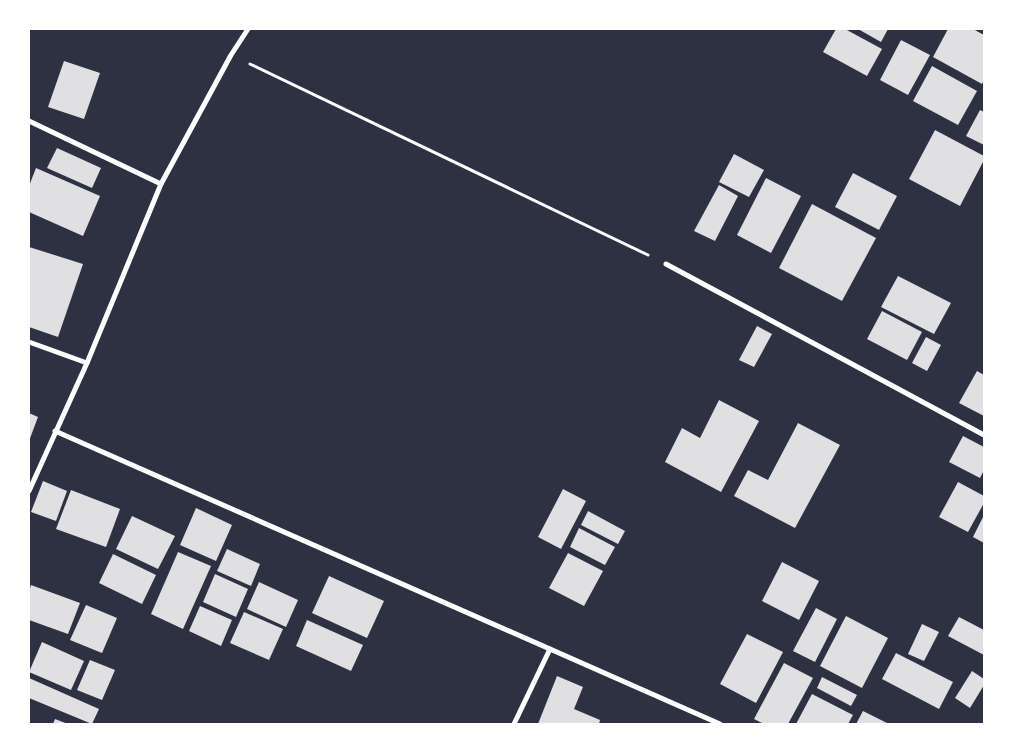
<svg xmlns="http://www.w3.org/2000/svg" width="1013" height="753" font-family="'Noto Serif',serif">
  <rect width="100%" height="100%" fill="#2d3142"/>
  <g fill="#e0e0e3">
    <path d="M836,29H845L882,49L867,76L823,52Z"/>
    <path d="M858,29H888L881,42Z"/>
    <path d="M948,29H973L984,35V80L982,84L933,57Z"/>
    <path d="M901,40L930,55L908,95L880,80Z"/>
    <path d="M64,61L100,73L84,119L48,107Z"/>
    <path d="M932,66L977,91L958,125L913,101Z"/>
    <path d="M980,110L984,112V145L966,136Z"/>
    <path d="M935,130L984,156V160L960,206L909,179Z"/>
    <path d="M57,148L101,168L92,188L47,168Z"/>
    <path d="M734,154L764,170L749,197L719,182Z"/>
    <path d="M36,168L100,196L83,236L29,212V186Z"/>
    <path d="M853,173L897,196L879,230L835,207Z"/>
    <path d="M766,178L801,196L771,253L737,235Z"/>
    <path d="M719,185L738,196L715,241L694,231Z"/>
    <path d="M812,204L876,238L842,301L779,268Z"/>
    <path d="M29,247L83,264L58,337L29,327Z"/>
    <path d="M898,276L951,303L934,334L881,307Z"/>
    <path d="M882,311L922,332L907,360L867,339Z"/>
    <path d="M757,326L772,334L754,367L739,360Z"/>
    <path d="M926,337L941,345L927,371L912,363Z"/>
    <path d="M977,371L984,375V416L959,403Z"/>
    <path d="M719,400L759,421L721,492L665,462L682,428L700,438Z"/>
    <path d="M29,413L38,417L29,441Z"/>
    <path d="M798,423L840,445L795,528L734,496L748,470L768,480Z"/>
    <path d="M963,436L984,447V470L980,478L949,462Z"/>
    <path d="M43,481L67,491L56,521L31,512Z"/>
    <path d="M958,482L984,496V503L968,532L939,517Z"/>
    <path d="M563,489L586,501L561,549L538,537Z"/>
    <path d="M71,490L120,509L106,547L56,529Z"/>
    <path d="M196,508L232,525L216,561L180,545Z"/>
    <path d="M588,511L625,531L618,544L581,525Z"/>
    <path d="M984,515V543L973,537Z"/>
    <path d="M132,516L175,536L158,569L116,549Z"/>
    <path d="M579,528L615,547L605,565L570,547Z"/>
    <path d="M227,549L260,564L251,586L217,571Z"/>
    <path d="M178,552L211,566L183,629L151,614Z"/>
    <path d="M568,553L603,571L584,606L549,588Z"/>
    <path d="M113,554L156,575L142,604L99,583Z"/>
    <path d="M782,562L819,581L799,620L762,601Z"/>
    <path d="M215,574L248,589L236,617L203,602Z"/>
    <path d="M329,576L384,601L367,638L312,613Z"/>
    <path d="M259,582L298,600L286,627L247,609Z"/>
    <path d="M31,585L80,603L68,634L29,620V592Z"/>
    <path d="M86,605L117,618L102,653L70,640Z"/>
    <path d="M200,606L232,620L221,646L189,631Z"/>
    <path d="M816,608L837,619L815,662L793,651Z"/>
    <path d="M244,612L283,629L269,660L230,643Z"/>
    <path d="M846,616L888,638L862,688L820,666Z"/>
    <path d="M959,617L984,630V655L948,636Z"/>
    <path d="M307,620L363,645L351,671L296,646Z"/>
    <path d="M922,624L939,632L924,661L908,654Z"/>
    <path d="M747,634L783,652L756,703L720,684Z"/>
    <path d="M42,642L84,661L71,690L29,672Z"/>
    <path d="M896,653L953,682L939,709L882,679Z"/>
    <path d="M90,660L115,670L102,700L77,690Z"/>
    <path d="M784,663L813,678L788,724H764L754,719Z"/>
    <path d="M972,671L984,679V685L970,708L955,698Z"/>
    <path d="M557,676L583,687L574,709L600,720L599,724H538Z"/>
    <path d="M822,677L857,695L851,706L817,688Z"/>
    <path d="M29,678L99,709L92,724L29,698Z"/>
    <path d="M812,694L853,715L848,724H796Z"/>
    <path d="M863,711L889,724H856Z"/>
    <path d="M55,719L68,724H53Z"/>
  </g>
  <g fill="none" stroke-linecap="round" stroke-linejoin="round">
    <path stroke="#fff" stroke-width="3" d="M250,64L648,255"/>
    <g stroke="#fff" stroke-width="5">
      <path d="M29,121L161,184"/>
      <path d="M666,264L984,435"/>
      <path d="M29,342L87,363"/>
      <path d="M55,431L720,724"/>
      <path d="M29,491L87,363L161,184L231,55L248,29"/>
      <path d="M514,724L550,649"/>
    </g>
  </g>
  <rect width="1013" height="753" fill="none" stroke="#ffffff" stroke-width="60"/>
</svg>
